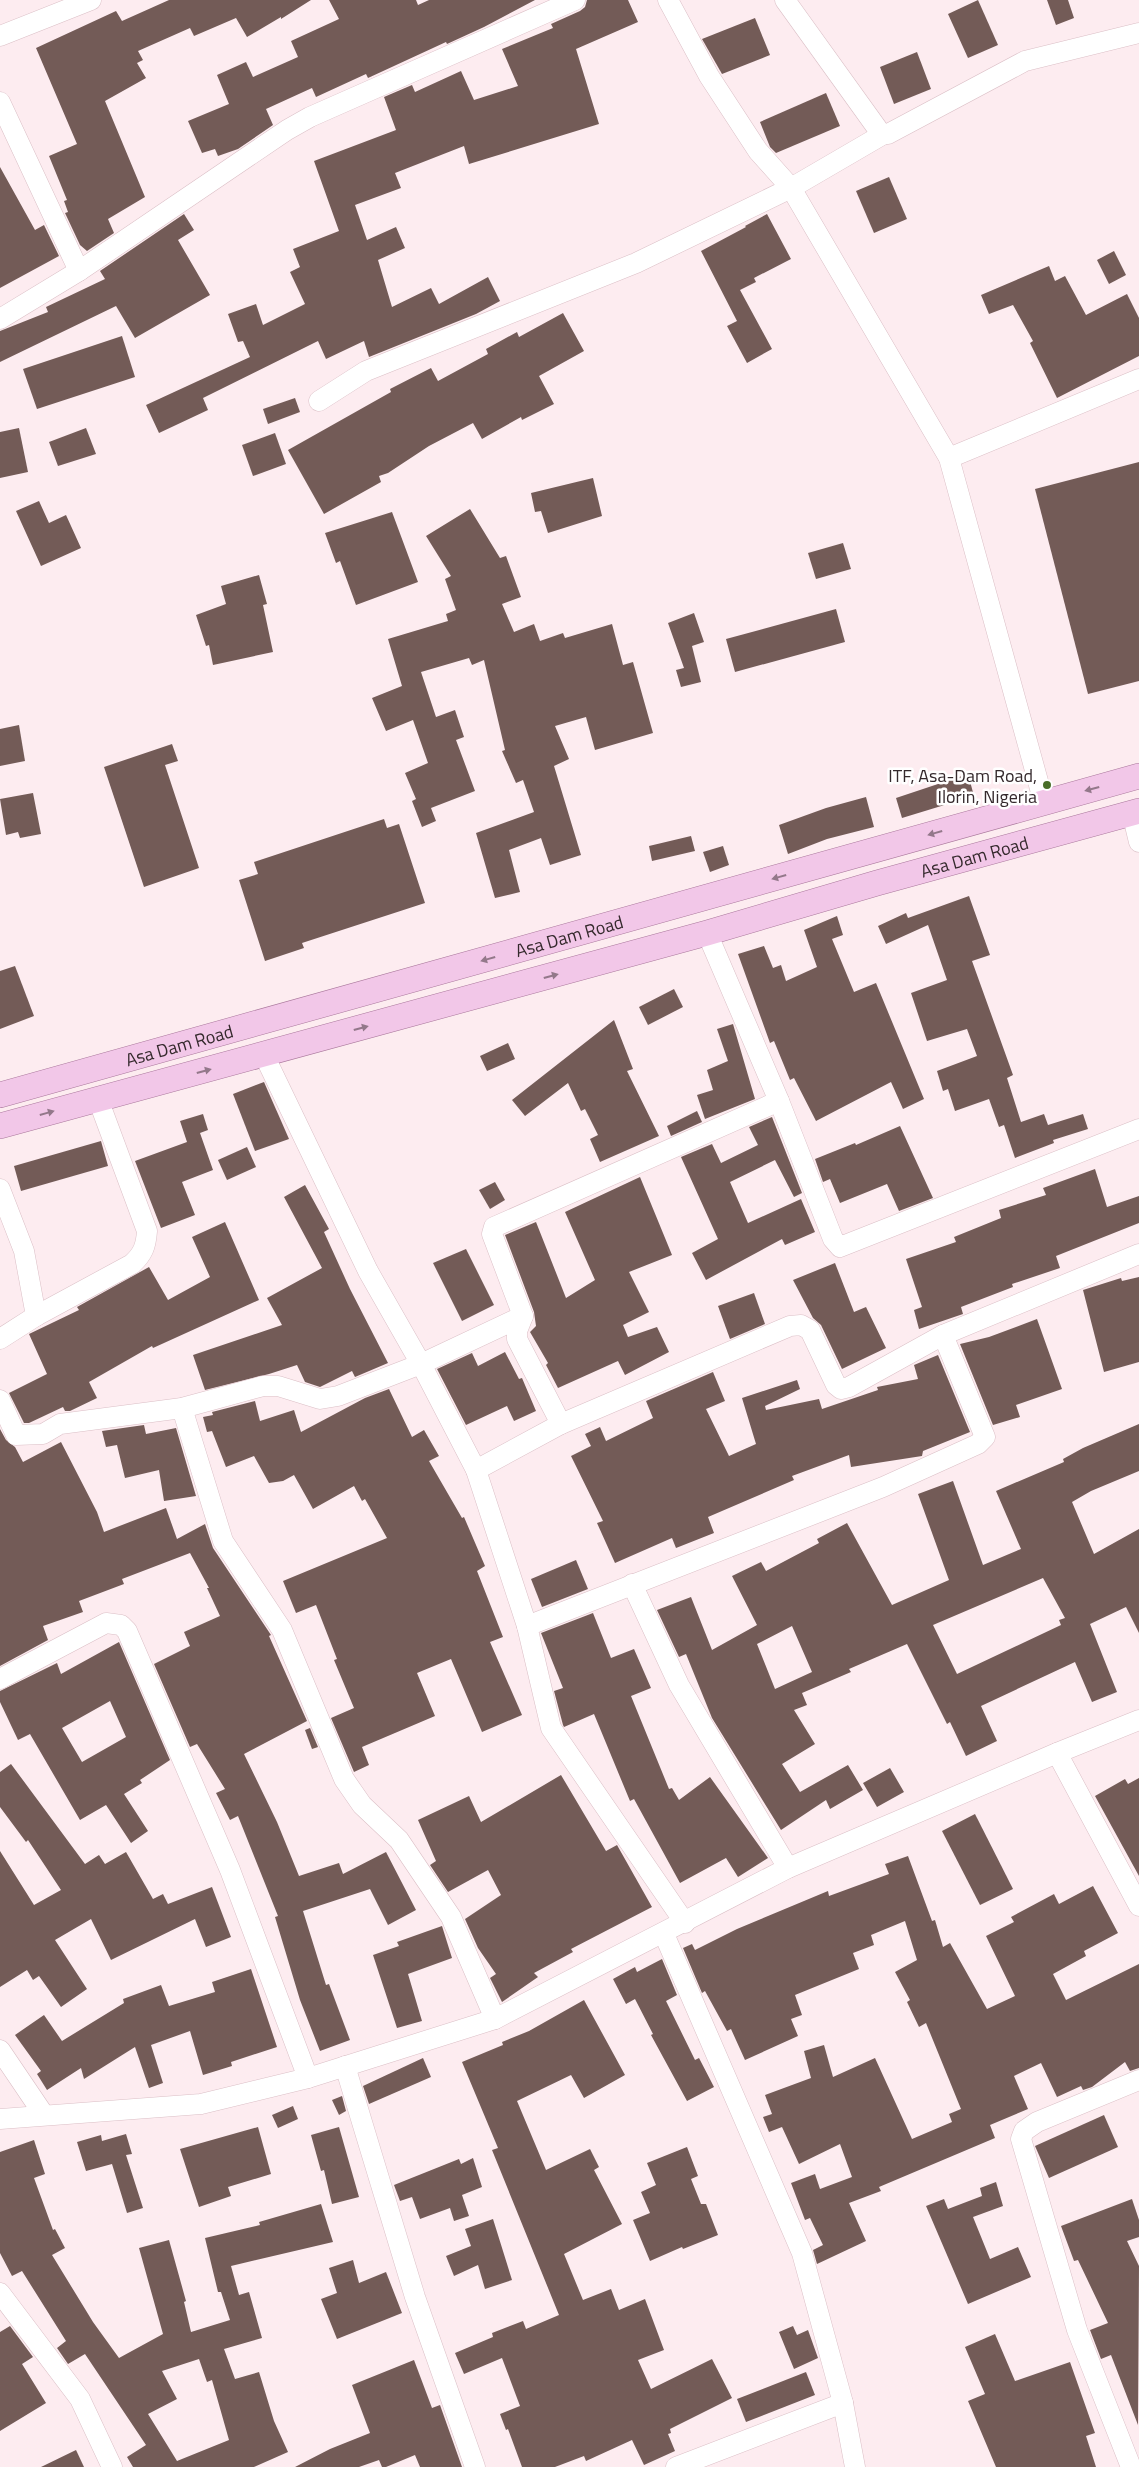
<svg xmlns="http://www.w3.org/2000/svg" width="1139" height="2467" font-family="'Titillium Web',sans-serif">
  <rect width="100%" height="100%" fill="#fdecf0"/>
  <g fill="#735b57" fill-rule="evenodd">
    <path d="M169,0H311L281,19V17L247,37L236,18L194,36L190,28L138,51L143,60L137,63L146,78L105,101L145,197L108,219L114,233L87,251L80,245L65,213L68,212L64,201L67,200L49,156L77,144L36,48L116,11L122,21Z"/>
    <path d="M329,0H416L418,5L429,0H535L484,27L447,44L446,42L368,78L366,74L316,97L312,88L266,109L273,125L238,149L218,156L215,149L202,153L188,121L229,104L217,75L246,62L253,77L298,57L291,41L339,19Z"/>
    <path d="M587,0H628L638,22L576,49L599,124L469,164L464,146L395,173L401,188L355,205L367,240L396,227L405,248L378,260L392,307L431,288L439,304L488,277L500,301L476,314L369,357L364,341L326,359L318,341L203,398L208,410L159,433L146,405L250,357L243,341L238,342L228,314L256,304L263,325L305,304L290,272L300,267L293,249L339,231L314,161L396,130L384,97L412,85L415,92L461,71L474,100L518,86L502,49L553,28L551,24L580,11L585,7Z"/>
    <path d="M978,0L998,45L968,58L948,14Z"/>
    <path d="M1047,0H1068L1074,18L1056,25Z"/>
    <path d="M755,18L770,55L722,74L702,39Z"/>
    <path d="M917,52L931,89L894,104L880,67Z"/>
    <path d="M826,93L840,126L776,153L770,147L760,122Z"/>
    <path d="M0,167L35,230L44,225L59,256L0,288Z"/>
    <path d="M889,177L907,219L874,233L856,191Z"/>
    <path d="M184,214L194,230L178,240L210,295L135,338L116,306L0,362V331L48,312L46,307L105,279L100,271Z"/>
    <path d="M767,214L791,259L754,278L756,282L740,290L772,349L747,363L727,326L737,321L701,251L746,227L745,226Z"/>
    <path d="M1114,251L1126,275L1109,284L1097,260Z"/>
    <path d="M1049,266L1055,281L1065,276L1086,315L1127,294L1139,318V356L1057,398L1030,343L1033,341L1013,305L989,314L981,295Z"/>
    <path d="M563,313L584,351L539,376L554,404L522,420L521,417L482,439L473,423L429,446L388,473L379,476L381,482L324,514L288,450L391,392L390,389L431,368L438,381L488,354L486,349L517,332L519,337Z"/>
    <path d="M122,336L135,377L37,409L23,369Z"/>
    <path d="M295,398L300,412L268,424L263,409Z"/>
    <path d="M19,428L28,472L0,478V432Z"/>
    <path d="M86,428L96,454L58,466L49,442Z"/>
    <path d="M275,433L286,464L253,476L242,445Z"/>
    <path d="M1139,462V681L1088,694L1035,489Z"/>
    <path d="M593,478L602,516L548,533L541,511L535,512L531,493Z"/>
    <path d="M39,501L49,523L66,515L81,548L41,566L16,511Z"/>
    <path d="M470,509L500,558L506,556L521,597L502,604L514,632L534,624L540,641L563,633L565,638L612,624L623,665L633,662L653,733L595,750L586,717L555,726L569,759L554,766L581,855L550,865L541,838L509,850L520,892L495,898L476,833L534,812L523,780L516,783L502,751L505,750L484,660L472,665L469,658L421,672L436,717L455,710L464,737L456,740L475,791L431,808L436,821L422,827L412,801L416,799L405,773L428,763L413,720L386,731L372,698L402,686L388,639L448,621L446,614L456,610L445,579L451,576L426,536Z"/>
    <path d="M392,512L418,582L356,605L340,561L336,563L325,533Z"/>
    <path d="M843,543L851,569L816,579L808,553Z"/>
    <path d="M259,575L267,604L263,605L273,652L213,665L209,645L206,646L196,615L226,604L221,586Z"/>
    <path d="M836,609L845,642L735,672L726,639Z"/>
    <path d="M694,613L704,642L692,646L701,682L681,687L676,670L684,668L668,623Z"/>
    <path d="M19,725L25,761L0,766V729Z"/>
    <path d="M172,744L178,761L165,765L199,868L144,887L104,767Z"/>
    <path d="M968,774L974,796L902,818L896,798Z"/>
    <path d="M33,793L41,834L20,838L18,832L6,835L0,799Z"/>
    <path d="M866,797L874,827L827,839L788,854L779,825L826,808Z"/>
    <path d="M384,819L387,828L399,824L425,903L302,943L304,948L265,961L239,880L258,874L254,862Z"/>
    <path d="M691,836L695,851L652,861L649,846Z"/>
    <path d="M723,846L729,865L710,872L703,852Z"/>
    <path d="M969,896L990,955L972,961L1013,1075L1007,1078L1021,1122L1044,1114L1048,1125L1083,1114L1088,1129L1053,1140L1054,1143L1015,1158L1004,1125L999,1127L989,1099L955,1111L948,1089L943,1091L937,1071L977,1056L967,1029L927,1041L911,993L947,980L928,925L886,944L878,926L906,913L908,918Z"/>
    <path d="M837,916L843,935L832,939L854,992L876,983L924,1099L903,1109L891,1082L816,1121L794,1078L790,1080L774,1041L770,1043L738,954L764,946L773,968L781,965L786,981L817,967L804,930Z"/>
    <path d="M15,966L34,1016L0,1029V971Z"/>
    <path d="M674,989L683,1007L648,1025L639,1007Z"/>
    <path d="M614,1020L633,1069L627,1071L659,1136L600,1162L590,1139L598,1135L585,1109L581,1111L568,1083L525,1116L512,1100Z"/>
    <path d="M733,1024L755,1099L705,1119L697,1095L713,1090L707,1070L728,1061L717,1029Z"/>
    <path d="M508,1043L515,1059L487,1071L480,1056Z"/>
    <path d="M264,1082L289,1139L255,1151L233,1094Z"/>
    <path d="M697,1111L702,1122L671,1136L667,1126Z"/>
    <path d="M203,1114L208,1130L200,1133L213,1170L182,1182L195,1215L161,1228L135,1161L187,1142L180,1121Z"/>
    <path d="M772,1117L802,1193L794,1197L775,1160L730,1182L748,1223L801,1199L815,1232L785,1245L782,1239L706,1280L692,1253L718,1239L681,1157L712,1144L721,1163L758,1145L749,1127Z"/>
    <path d="M900,1126L933,1198L899,1211L887,1184L840,1203L830,1179L823,1182L815,1159L855,1143L856,1145Z"/>
    <path d="M101,1141L108,1166L21,1191L14,1166Z"/>
    <path d="M247,1147L256,1167L227,1180L218,1160Z"/>
    <path d="M1095,1169L1107,1207L1139,1196V1223L1056,1256L1060,1268L1012,1284L1013,1287L961,1307L963,1314L919,1329L914,1310L922,1307L906,1259L956,1242L954,1237L1001,1218L999,1210L1046,1195L1043,1188Z"/>
    <path d="M640,1177L672,1255L629,1272L649,1312L623,1325L628,1337L657,1327L669,1352L625,1375L618,1361L558,1388L546,1365L548,1363L530,1332L536,1326L534,1312L505,1235L536,1222L566,1298L595,1280L565,1212Z"/>
    <path d="M495,1182L505,1200L490,1209L479,1190Z"/>
    <path d="M305,1185L329,1229L324,1232L350,1289L388,1363L355,1377L352,1371L320,1387L305,1382L297,1365L269,1374L205,1390L193,1355L282,1325L267,1298L322,1268L284,1197Z"/>
    <path d="M225,1222L259,1300L153,1348L152,1346L89,1382L97,1398L70,1411H65L63,1407L29,1423H24L9,1393L47,1374L29,1334L79,1310L77,1307L149,1267L168,1300L210,1277L192,1237Z"/>
    <path d="M466,1249L494,1305L462,1321L433,1263Z"/>
    <path d="M835,1263L854,1312L866,1307L886,1348L842,1369L821,1325L813,1318L793,1280Z"/>
    <path d="M1139,1277V1362L1104,1372L1083,1290L1121,1278L1122,1281Z"/>
    <path d="M754,1293L765,1324L730,1339L718,1306Z"/>
    <path d="M1037,1319L1062,1389L1016,1405L1020,1417L993,1425L960,1344L989,1337Z"/>
    <path d="M505,1352L519,1379L522,1378L536,1411L514,1421L507,1406L466,1425L437,1369L472,1353L478,1366Z"/>
    <path d="M938,1355L970,1432L923,1451L922,1456L851,1467L849,1455L792,1476L794,1480L708,1517L714,1533L676,1548L672,1538L615,1563L597,1523L603,1521L571,1456L591,1446L585,1434L600,1427L606,1441L653,1418L646,1401L713,1372L725,1401L706,1409L729,1456L756,1444L742,1398L797,1380L800,1389L765,1406L766,1410L819,1399L822,1409L878,1390L877,1387L918,1379L914,1365Z"/>
    <path d="M389,1389L412,1437L424,1430L439,1456L429,1461L462,1518L464,1517L485,1566L477,1571L503,1637L490,1642L522,1715L482,1732L451,1659L417,1673L435,1716L362,1747L369,1765L354,1772L331,1718L354,1708L334,1660L337,1659L316,1605L296,1613L283,1581L387,1538L365,1499L362,1501L354,1486L313,1509L294,1475L283,1481L269,1483L254,1456L226,1467L212,1431L207,1432L203,1417L213,1415L212,1412L255,1401L260,1421L294,1410L301,1432L365,1398Z"/>
    <path d="M1139,1424V1471L1091,1491L1072,1502L1094,1554L1139,1529V1633L1126,1607L1090,1624L1117,1692L1092,1702L1075,1662L981,1706L997,1741L966,1756L950,1722L947,1724L907,1644L849,1669L851,1672L802,1693L807,1705L794,1710L815,1744L782,1764L800,1792L848,1765L863,1790L830,1809L826,1800L781,1830L712,1718L686,1654L679,1657L657,1610L691,1597L712,1650L757,1625L732,1576L761,1562L766,1571L819,1543L817,1539L847,1523L892,1605L949,1580L918,1494L953,1481L983,1565L1021,1549L996,1491L1064,1462L1063,1459L1083,1448ZM1043,1578L1065,1618L1059,1620L1061,1625L957,1674L933,1625ZM792,1626L812,1672L775,1689L757,1644Z"/>
    <path d="M144,1425L146,1434L176,1428L196,1496L164,1501L159,1470L125,1478L117,1445L106,1447L102,1431Z"/>
    <path d="M0,1429L6,1440L15,1447L23,1462L61,1442L97,1512L104,1532L166,1508L177,1539L205,1524L213,1548L271,1635L269,1636L307,1721L244,1754L277,1822L299,1876L339,1863L343,1874L386,1852L416,1910L388,1925L370,1889L303,1911L326,1985L329,1984L350,2040L320,2051L300,2000L275,1917L278,1916L238,1816L230,1820L216,1793L225,1789L197,1744L190,1747L154,1664L190,1646L184,1632L220,1616L207,1588H209L190,1553L122,1579L124,1584L79,1601L83,1612L43,1626L48,1640L0,1666Z"/>
    <path d="M576,1560L588,1589L542,1607L531,1579Z"/>
    <path d="M593,1613L611,1658L634,1649L651,1688L631,1696L669,1789L672,1788L679,1800L710,1777L768,1858L738,1877L726,1858L680,1883L634,1799L630,1801L594,1714L564,1727L563,1725L554,1691L563,1688L541,1633Z"/>
    <path d="M119,1642L170,1760L140,1780L142,1783L124,1794L148,1831L131,1843L106,1805L80,1820L30,1734L18,1740L0,1702V1691L57,1663L61,1674ZM110,1701L126,1737L82,1762L62,1728Z"/>
    <path d="M310,1728L318,1747L312,1749L305,1730Z"/>
    <path d="M11,1764L85,1864L99,1855L105,1864L126,1852L153,1899L163,1894L168,1904L212,1887L231,1937L206,1947L195,1919L111,1960L91,1919L55,1940L87,1989L61,2007L39,1976L33,1980L27,1970L0,1987V1851L34,1905L61,1890L28,1840L26,1842L0,1807V1772Z"/>
    <path d="M890,1768L904,1792L877,1807L863,1783Z"/>
    <path d="M561,1775L606,1851L617,1845L652,1907L571,1949L573,1952L534,1973L538,1977L502,2002L490,1978L496,1974L478,1948L465,1919L501,1895L488,1870L448,1892L430,1865L436,1861L418,1820L469,1796L481,1822Z"/>
    <path d="M1139,1778V1876L1095,1796L1125,1779L1128,1784Z"/>
    <path d="M975,1814L1013,1889L980,1905L942,1831Z"/>
    <path d="M908,1856L932,1921L935,1920L943,1947L950,1943L987,2009L1015,1996L986,1936L1014,1922L1011,1917L1054,1894L1059,1904L1093,1886L1118,1933L1084,1951L1086,1956L1053,1974L1066,2000L1139,1964V2068L1130,2071L1125,2062L1092,2087L1083,2090L1081,2086L1057,2097L1041,2063L1014,2076L1028,2109L990,2125L995,2138L879,2187L881,2191L849,2203L866,2241L817,2264L813,2250L823,2245L810,2218L805,2220L791,2183L815,2174L820,2189L852,2177L840,2144L799,2164L782,2127L769,2132L763,2117L772,2114L765,2095L811,2078L804,2051L824,2045L833,2077L875,2058L912,2139L952,2122L949,2114L961,2109L926,2023L919,2027L907,2002L910,2000L895,1972L917,1960L905,1921L871,1935L874,1945L853,1953L859,1969L795,1995L802,2015L791,2019L798,2036L745,2060L731,2029L727,2031L705,1991L702,1993L683,1948L692,1944L695,1950L737,1929L828,1891L829,1896L889,1874L885,1864Z"/>
    <path d="M442,1926L452,1958L408,1974L422,2021L397,2028L373,1955L399,1946L397,1942Z"/>
    <path d="M662,1959L677,1995L666,2001L695,2060L699,2058L714,2087L687,2101L651,2035L653,2034L635,1999L626,2004L613,1979L635,1967L637,1972Z"/>
    <path d="M251,1969L277,2047L231,2062L232,2066L203,2075L190,2031L151,2045L163,2083L149,2088L135,2047L84,2079L81,2068L47,2090L37,2074L41,2071L15,2035L44,2015L62,2041L124,2003L123,1999L161,1985L169,2006L215,1992L212,1982Z"/>
    <path d="M584,2000L625,2075L584,2098L571,2075L517,2101L546,2170L590,2149L599,2167L594,2170L622,2224L564,2254L583,2300L611,2289L619,2310L645,2299L664,2350L638,2360L651,2389L712,2359L732,2398L670,2429L671,2433L668,2434L675,2451L644,2465L632,2440L586,2461L584,2456L555,2467H522L508,2429L506,2430L500,2414L520,2406L502,2358L464,2374L455,2353L493,2337L492,2333L523,2321L526,2329L559,2315L492,2150L498,2148L462,2062L503,2045L502,2042L529,2031Z"/>
    <path d="M423,2058L431,2077L369,2104L363,2086Z"/>
    <path d="M342,2096L346,2111L339,2115L332,2100Z"/>
    <path d="M293,2106L298,2119L278,2128L272,2115Z"/>
    <path d="M1104,2115L1118,2147L1049,2178L1035,2146Z"/>
    <path d="M258,2127L271,2174L228,2187L231,2196L199,2207L180,2149Z"/>
    <path d="M339,2127L359,2197L332,2204L324,2170L321,2171L311,2135Z"/>
    <path d="M126,2134L132,2154L126,2155L143,2208L127,2213L112,2164L86,2171L77,2142L101,2135L102,2141Z"/>
    <path d="M34,2140L45,2174L34,2178L53,2230L55,2229L65,2248L52,2255L93,2322L119,2358L163,2334L139,2248L169,2240L186,2301L184,2302L191,2332L230,2320L221,2292H218L205,2238L260,2225L259,2222L321,2204L333,2242L231,2266L239,2295L249,2292L262,2338L224,2349L235,2379L259,2372L274,2421L288,2452L254,2467H133L127,2457L146,2445L85,2354L68,2364L57,2348L66,2341L22,2271L12,2276L0,2253V2152ZM199,2359L207,2382L212,2380L229,2440L177,2461L148,2414L177,2399L162,2371Z"/>
    <path d="M687,2147L698,2176L691,2179L701,2204H706L718,2235L683,2249L682,2247L650,2261L633,2220L650,2213L641,2192L656,2185L647,2163Z"/>
    <path d="M473,2158L482,2187L462,2195L469,2216L454,2221L450,2208L420,2219L412,2197L400,2201L394,2185L459,2159L461,2164Z"/>
    <path d="M996,2182L1003,2206L973,2217L990,2259L1018,2247L1031,2277L968,2304L926,2206L944,2199L948,2209L982,2196L980,2188Z"/>
    <path d="M1132,2199L1139,2220V2237L1127,2241L1139,2266L1138,2425L1111,2355L1101,2359L1090,2330L1108,2323L1078,2260L1074,2261L1061,2226Z"/>
    <path d="M493,2219L512,2280L485,2289L478,2265L454,2276L446,2256L471,2246L465,2229Z"/>
    <path d="M353,2260L359,2283L386,2272L402,2313L337,2339L321,2299L337,2293L329,2268Z"/>
    <path d="M10,2326L33,2357L22,2364L46,2403L0,2431V2332Z"/>
    <path d="M793,2326L797,2335L808,2330L818,2358L794,2369L779,2332Z"/>
    <path d="M995,2334L1015,2381L1070,2362L1095,2433L1086,2436L1096,2467H996L968,2401L985,2394L965,2347Z"/>
    <path d="M414,2360L432,2408L440,2405L462,2467H420L415,2455L386,2467H382L379,2460L359,2467H295L330,2449L370,2433L352,2385Z"/>
    <path d="M806,2372L815,2395L746,2422L737,2399Z"/>
    <path d="M76,2450L84,2467H41Z"/>
  </g>
  <g fill="none" stroke-linecap="round" stroke-linejoin="round">
    <defs>
      <g id="minor">
        <path d="M668,0L709,76L758,151L791,188L949,458L1044,803"/>
        <path d="M785,0L882,135"/>
        <path d="M0,36L91,0"/>
        <path d="M0,102L79,271"/>
        <path d="M0,319L79,271L287,130L310,117L575,0"/>
        <path d="M319,401L366,371L636,263L791,188L882,135L888,134L1025,61L1139,33"/>
        <path d="M949,458L1139,379"/>
        <path d="M1132,813L1139,842"/>
        <path d="M707,933L779,1101L833,1239L840,1247L1139,1129"/>
        <path d="M264,1055L368,1271L421,1364L476,1470L527,1626L551,1728L685,1923"/>
        <path d="M0,1189L24,1251L36,1316L0,1339"/>
        <path d="M36,1316L132,1264C143,1254 146,1246 147,1231L98,1099"/>
        <path d="M0,1400L16,1435L43,1434L60,1424L182,1408L263,1386H278L320,1399L338,1396L421,1364L523,1316"/>
        <path d="M182,1408L223,1541L282,1630L344,1779L362,1805L399,1840L451,1917L495,2019"/>
        <path d="M561,1424L517,1339V1331L523,1316L492,1234L494,1227L779,1101"/>
        <path d="M476,1470L561,1424L790,1326L801,1325L810,1330L836,1385L841,1389L849,1387L943,1335L1139,1254"/>
        <path d="M632,1584L679,1685L788,1868"/>
        <path d="M527,1626L883,1487L978,1444L985,1437L943,1335"/>
        <path d="M0,1679L106,1623L121,1625L127,1631L230,1870L308,2078"/>
        <path d="M1057,1753L1139,1906"/>
        <path d="M664,1934L802,2253L843,2403L855,2467"/>
        <path d="M0,2050L44,2115"/>
        <path d="M345,2066L415,2297L475,2467"/>
        <path d="M0,2119L201,2104L308,2078L495,2019L788,1868L1057,1753L1139,1720"/>
        <path d="M0,2293L80,2399L112,2467"/>
        <path d="M676,2467L843,2403"/>
        <path d="M1131,2467L1077,2330L1021,2139L1024,2131L1037,2122L1139,2080"/>
      </g>
      <g id="major">
        <path id="s1" d="M0,1095L1139,776"/>
        <path id="s2" d="M0,1126L707,933L877,883L1139,811"/>
      </g>
    </defs>
    <use href="#minor" stroke="#dbbfc6" stroke-width="21"/>
    <use href="#major" stroke="#aa789c" stroke-width="26"/>
    <use href="#minor" stroke="#fff" stroke-width="20"/>
    <use href="#major" stroke="#f2c7e8" stroke-width="25"/>
  </g>
  <defs><path id="oneway-solid" d="M-6-.8H1V-3.2L6.5 0L1 3.2V.8H-6Z" transform="scale(1.25)"/></defs>
  <g fill="#93788a">
    <use href="#oneway-solid" transform="translate(1092 789) rotate(165)"/>
    <use href="#oneway-solid" transform="translate(935 833) rotate(164)"/>
    <use href="#oneway-solid" transform="translate(779 877) rotate(164)"/>
    <use href="#oneway-solid" transform="translate(488 959) rotate(164)"/>
    <use href="#oneway-solid" transform="translate(551 976) rotate(-15)"/>
    <use href="#oneway-solid" transform="translate(361 1028) rotate(-15)"/>
    <use href="#oneway-solid" transform="translate(204 1071) rotate(-15)"/>
    <use href="#oneway-solid" transform="translate(47 1113) rotate(-16)"/>
  </g>
  <circle fill="#496f29" stroke="#fff" stroke-width="2" cx="1047" cy="785" r="5"/>
  <g text-anchor="middle" dominant-baseline="central" stroke-width="5" stroke-linejoin="round" paint-order="stroke">
    <g font-size="18" fill="#34292c" stroke="#fff" text-anchor="end">
      <text x="1037" y="775">ITF, Asa-Dam Road,<tspan x="1037" dy="21">Ilorin, Nigeria</tspan></text>
    </g>
    <g font-size="18" fill="#34292c" stroke="#fff">
      <text stroke="none"><textPath href="#s2" startOffset="1011">Asa Dam Road</textPath></text>
      <text stroke="none"><textPath href="#s1" startOffset="591">Asa Dam Road</textPath></text>
      <text stroke="none"><textPath href="#s1" startOffset="186">Asa Dam Road</textPath></text>
    </g>
  </g>
</svg>
